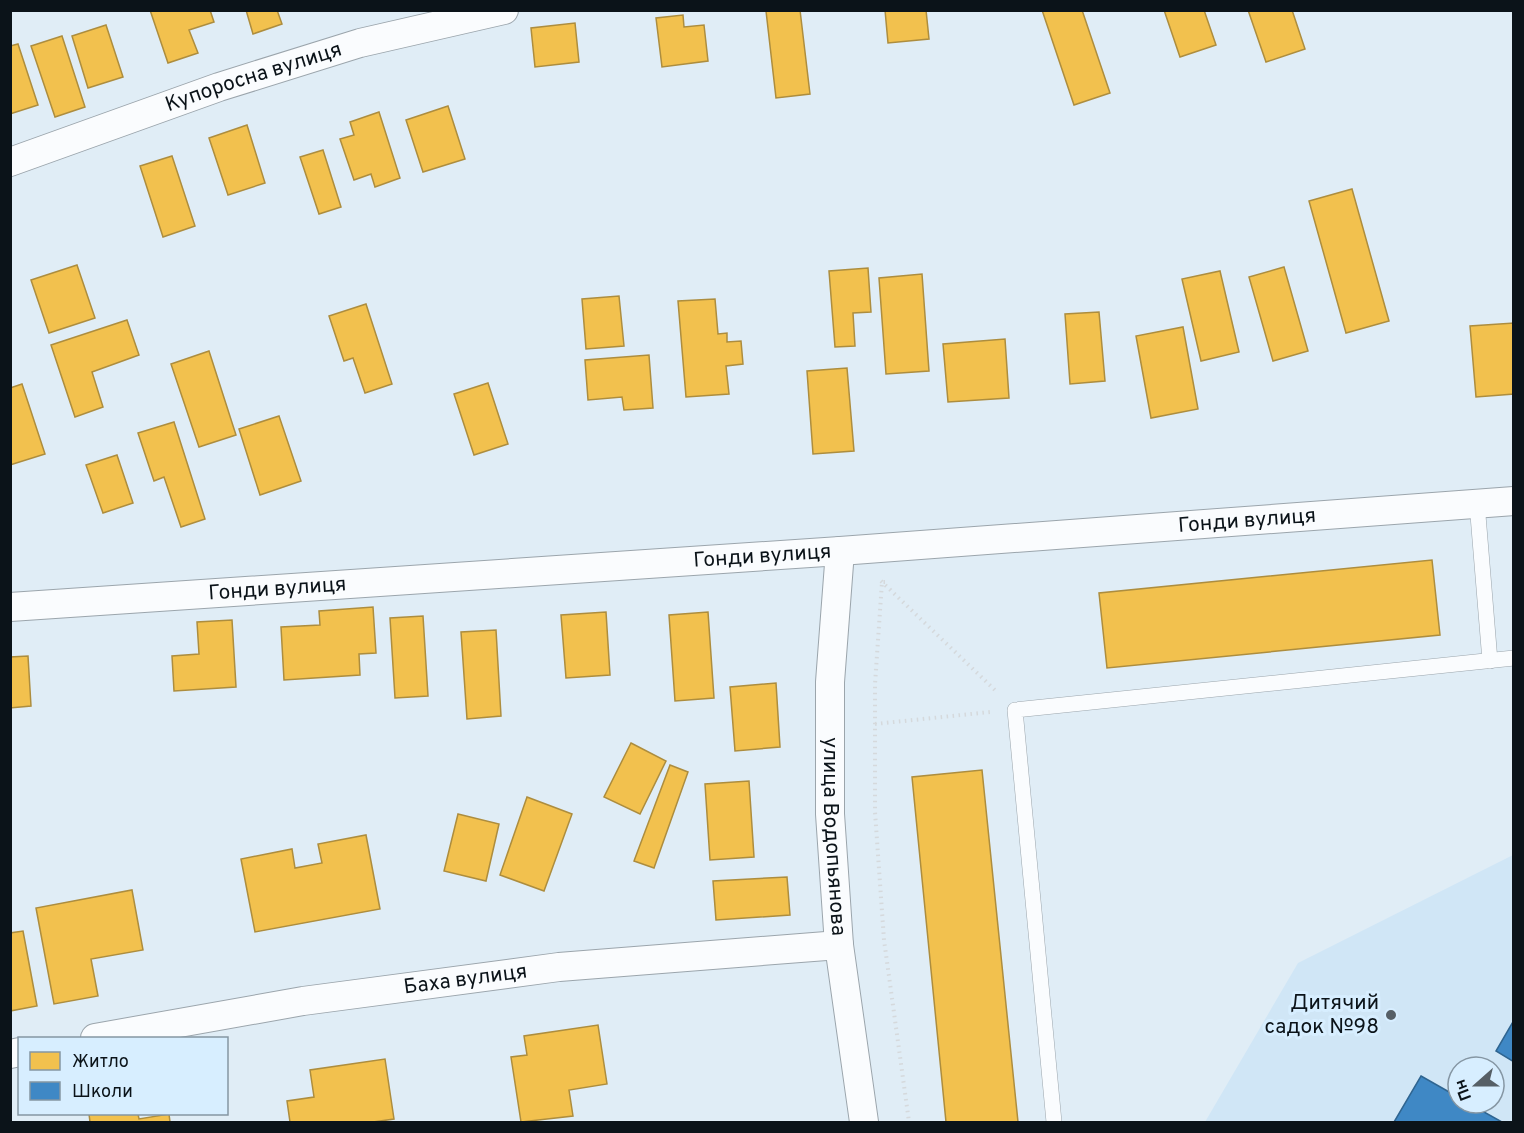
<svg xmlns="http://www.w3.org/2000/svg" width="1524" height="1133" font-family="Overpass,sans-serif">
  <rect width="100%" height="100%" fill="#e0edf6"/>
  <path fill="#d0e6f6" fill-rule="evenodd" d="M1513,855V1122H1205L1298,963ZM1458,1067H1494V1103H1458Z"/>
  <g fill="#f2c14e" stroke="#ad8d3e" stroke-width="1.5">
    <path d="M150,10H210L214,22L189,30L198,53L168,63Z"/>
    <path d="M246,10H277L282,24L253,34Z"/>
    <path d="M800,10L810,94L776,98L766,11Z"/>
    <path d="M885,10H926L929,39L888,43Z"/>
    <path d="M1042,10H1082L1110,93L1074,105Z"/>
    <path d="M1164,10H1204L1216,45L1180,57Z"/>
    <path d="M1248,10H1292L1305,49L1266,62Z"/>
    <path d="M683,15L684,27L704,25L708,61L662,67L656,18Z"/>
    <path d="M575,23L579,62L535,67L531,28Z"/>
    <path d="M106,25L123,77L88,88L72,36Z"/>
    <path d="M62,36L85,107L55,117L31,46Z"/>
    <path d="M18,44L38,105L10,114V46Z"/>
    <path d="M448,106L465,159L423,172L406,120Z"/>
    <path d="M379,112L400,178L375,187L371,174L354,180L340,139L354,135L350,122Z"/>
    <path d="M247,125L265,183L228,195L209,138Z"/>
    <path d="M323,150L341,207L319,214L300,157Z"/>
    <path d="M172,156L195,226L163,237L140,166Z"/>
    <path d="M1352,189L1389,321L1346,333L1309,201Z"/>
    <path d="M77,265L95,318L49,333L31,280Z"/>
    <path d="M1284,267L1308,351L1273,361L1249,277Z"/>
    <path d="M868,268L871,312L853,313L855,346L835,347L829,271Z"/>
    <path d="M1220,271L1239,352L1201,361L1182,279Z"/>
    <path d="M922,274L929,371L886,374L879,278Z"/>
    <path d="M619,296L624,346L586,349L582,299Z"/>
    <path d="M715,299L718,334L727,333V342L741,341L743,364L726,366L729,394L686,397L678,301Z"/>
    <path d="M366,304L392,384L365,393L353,358L344,361L329,316Z"/>
    <path d="M1099,312L1105,381L1070,384L1065,314Z"/>
    <path d="M127,320L139,355L92,372L103,407L75,417L51,345Z"/>
    <path d="M1514,323V394L1476,397L1470,326Z"/>
    <path d="M1183,327L1198,409L1151,418L1136,336Z"/>
    <path d="M1005,339L1009,398L948,402L943,344Z"/>
    <path d="M209,351L236,435L199,447L171,364Z"/>
    <path d="M649,355L653,408L624,410L622,397L588,400L585,360Z"/>
    <path d="M847,368L854,451L813,454L807,371Z"/>
    <path d="M488,383L508,444L474,455L454,394Z"/>
    <path d="M22,384L45,454L10,465V388Z"/>
    <path d="M279,416L301,481L260,495L239,429Z"/>
    <path d="M174,422L205,519L181,527L164,477L154,481L138,433Z"/>
    <path d="M117,455L133,503L103,513L86,465Z"/>
    <path d="M1432,560L1440,635L1107,668L1099,593Z"/>
    <path d="M373,607L376,653L359,654L360,675L284,680L281,627L320,625L319,611Z"/>
    <path d="M606,612L610,675L566,678L561,615Z"/>
    <path d="M708,612L714,698L675,701L669,615Z"/>
    <path d="M423,616L428,696L395,698L390,618Z"/>
    <path d="M232,620L236,687L174,691L172,656L199,654L197,622Z"/>
    <path d="M496,630L501,716L467,719L461,632Z"/>
    <path d="M28,656L31,706L10,708V657Z"/>
    <path d="M776,683L780,747L735,751L730,687Z"/>
    <path d="M631,743L666,761L640,814L604,797Z"/>
    <path d="M670,765L688,772L654,868L634,861Z"/>
    <path d="M982,770L1018,1122H946L912,777Z"/>
    <path d="M749,781L754,857L710,860L705,784Z"/>
    <path d="M527,797L572,814L544,891L500,875Z"/>
    <path d="M458,814L499,824L486,881L444,871Z"/>
    <path d="M366,835L380,909L255,932L241,859L292,849L295,868L322,863L318,844Z"/>
    <path d="M787,877L790,915L716,920L713,881Z"/>
    <path d="M132,890L143,950L91,959L98,996L54,1004L36,908Z"/>
    <path d="M23,931L37,1006L10,1011V933Z"/>
    <path d="M598,1025L607,1084L569,1090L573,1116L521,1122L511,1057L527,1055L524,1036Z"/>
    <path d="M385,1059L394,1119L373,1122H290L287,1101L314,1097L310,1070Z"/>
    <path d="M89,1114H138L139,1119L169,1114L170,1122H90Z"/>
  </g>
  <g fill="#3f88c5" stroke="#2f6591" stroke-width="1.5">
    <path d="M1514,1020V1062L1496,1051Z"/>
    <path d="M1421,1076L1458,1097V1103H1468L1502,1122H1394Z"/>
  </g>
  <g fill="none" stroke-linecap="round" stroke-linejoin="round">
    <defs>
      <g id="service">
        <path d="M1477,503L1490,661"/>
        <path d="M1054,1122L1015,710L1514,658"/>
      </g>
      <g id="minor">
        <path id="s1" d="M10,162L219,87L360,43L504,10"/>
        <path id="s2" d="M840,551L830,682V814L839,945L864,1122"/>
        <path id="s3" d="M10,607L840,551L1514,501"/>
        <path id="s4" d="M95,1038L303,1001L559,967L839,945"/>
        <path d="M10,1054L20,1052"/>
      </g>
    </defs>
    <use href="#service" stroke="#9ba5ac" stroke-width="16"/>
    <use href="#minor" stroke="#9ba5ac" stroke-width="30"/>
    <g stroke="#d5d9dc" stroke-width="4" stroke-dasharray="1.5 4.5" stroke-linecap="butt">
      <path d="M881,581L997,692"/>
      <path d="M885,582H882L875,684V812L884,940L909,1122"/>
      <path d="M875,724L990,712"/>
    </g>
    <use href="#service" stroke="#fafcfe" stroke-width="15"/>
    <use href="#minor" stroke="#fafcfe" stroke-width="28"/>
  </g>
  <circle fill="#565f66" stroke="#d7eeff" stroke-width="2" cx="1391" cy="1015" r="6"/>
  <g text-anchor="middle" dominant-baseline="central" stroke-width="6" stroke-linejoin="round" paint-order="stroke">
    <g font-size="21" fill="#0b1319" stroke="#d7eeff">
      <text stroke="none"><textPath href="#s1" startOffset="258">Купоросна вулиця</textPath></text>
      <text stroke="none"><textPath href="#s3" startOffset="1240">Гонди вулиця</textPath></text>
      <text stroke="none"><textPath href="#s3" startOffset="754">Гонди вулиця</textPath></text>
      <text stroke="none"><textPath href="#s3" startOffset="268">Гонди вулиця</textPath></text>
      <text stroke="none"><textPath href="#s2" startOffset="286">улица Водопьянова</textPath></text>
      <text stroke="none"><textPath href="#s4" startOffset="375">Баха вулиця</textPath></text>
    </g>
    <g font-size="21" fill="#0b1319" stroke="#d7eeff" text-anchor="end">
      <text x="1379" y="1003">Дитячий<tspan x="1379" dy="24">садок №98</tspan></text>
    </g>
  </g>
  <rect width="1524" height="1133" fill="none" stroke="#0b1319" stroke-width="24"/>
  <rect x="18" y="1037" width="210" height="78" fill="#d7eeff" stroke="#8596a3" stroke-width="1.5"/>
  <rect x="30" y="1052" width="30" height="18" fill="#f2c14e" stroke="#8596a3" stroke-width="1.5"/>
  <text x="72" y="1067" font-size="18" fill="#0b1319">Житло</text>
  <rect x="30" y="1082" width="30" height="18" fill="#3f88c5" stroke="#8596a3" stroke-width="1.5"/>
  <text x="72" y="1097" font-size="18" fill="#0b1319">Школи</text>
  <g transform="translate(1476 1085) rotate(249)"><circle r="28" fill="#d7eeff" stroke="#8596a3" stroke-width="1.5"/>
  <path d="M0-4.5L10 22L0 15L-10 22Z" fill="#565f66"/>
  <text y="-9" font-size="16" font-weight="bold" text-anchor="middle" fill="#0b1319">Пн</text>
  </g>
</svg>
